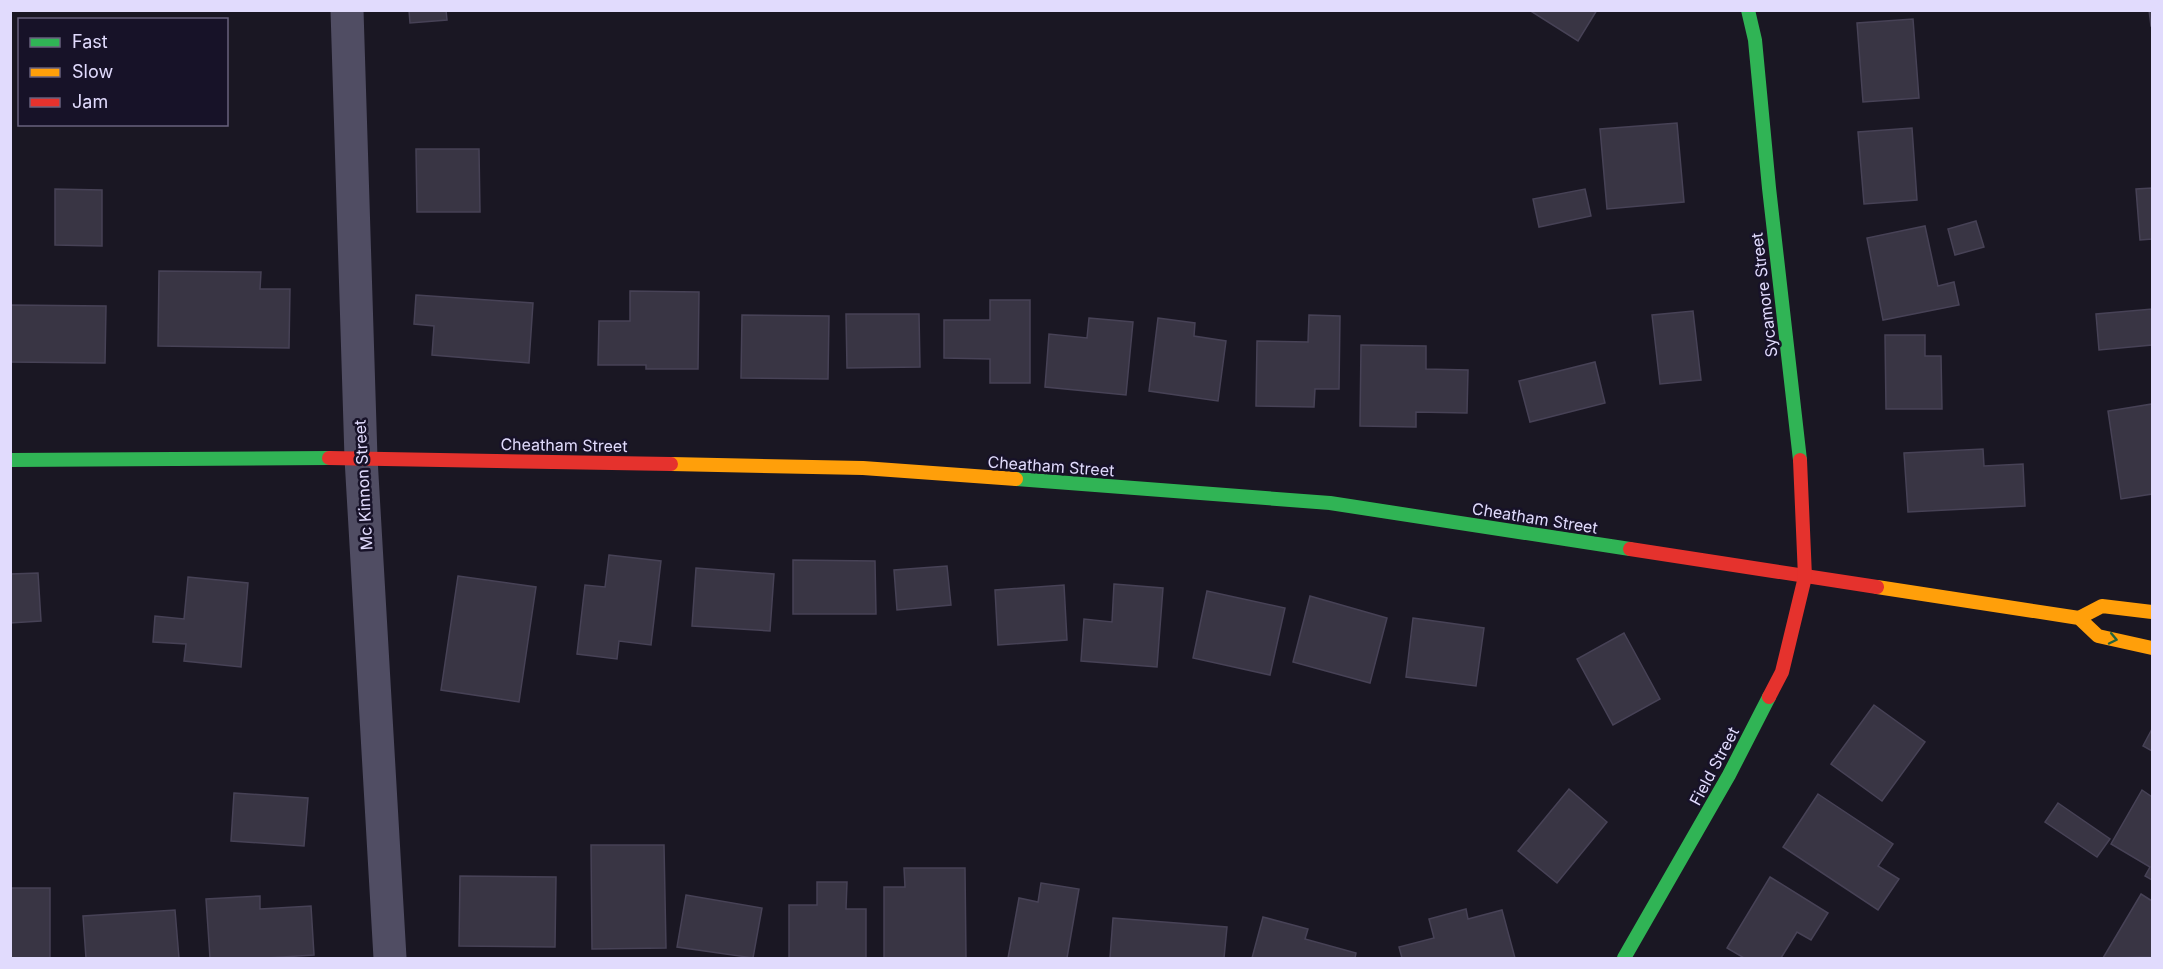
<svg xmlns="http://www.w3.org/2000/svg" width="2163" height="969" font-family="Inter,sans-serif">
  <rect width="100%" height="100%" fill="#1a1723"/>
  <g fill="#393544" stroke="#474256" stroke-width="1.5">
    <path d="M409,10H446L447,20L410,23Z"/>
    <path d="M1529,10H1597L1578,41Z"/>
    <path d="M2149,10H2152V26H2151Z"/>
    <path d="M1913,19L1919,98L1863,102L1857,23Z"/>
    <path d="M1677,123L1684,202L1607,209L1600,129Z"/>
    <path d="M1912,128L1917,200L1864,204L1858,132Z"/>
    <path d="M416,149H479L480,212H417Z"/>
    <path d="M2152,188V239L2140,240L2136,189Z"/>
    <path d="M55,189L102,190V246L55,245Z"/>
    <path d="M1585,189L1591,216L1539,227L1533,199Z"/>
    <path d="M1976,221L1984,247L1955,255L1948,229Z"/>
    <path d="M1925,226L1938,286L1954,282L1959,305L1883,320L1867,238Z"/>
    <path d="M159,271L261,272L260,289H290L289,348L158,346Z"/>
    <path d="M630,291L699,292L698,369H646V365H598L599,321H630Z"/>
    <path d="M416,295L533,303L529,363L432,355L434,326L414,324Z"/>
    <path d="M990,300H1030V383H990V359L944,358V320H990Z"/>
    <path d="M10,305L106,306L105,363L10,362Z"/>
    <path d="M2152,309V345L2099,350L2096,314Z"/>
    <path d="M1693,311L1701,380L1660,384L1652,315Z"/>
    <path d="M846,314H919L920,367L847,368Z"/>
    <path d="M742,315L829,316L828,379L741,378Z"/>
    <path d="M1309,315L1340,316L1339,389H1315L1314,407L1256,406L1257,341L1308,342Z"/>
    <path d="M1089,318L1133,322L1126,395L1045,387L1049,334L1087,338Z"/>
    <path d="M1158,318L1195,323L1194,336L1226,341L1218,401L1149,391Z"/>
    <path d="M1885,335H1925V356H1941L1942,409H1886Z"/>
    <path d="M1361,345L1426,346V369L1468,370L1467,413L1416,412V427L1360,426Z"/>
    <path d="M1595,362L1605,403L1530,422L1519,381Z"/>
    <path d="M2152,404V494L2121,499L2108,411Z"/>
    <path d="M1983,449L1984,466L2023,464L2025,506L1908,512L1904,453Z"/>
    <path d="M609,555L661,561L651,645L619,641L617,659L577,654L585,585L605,587Z"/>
    <path d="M793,560L875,561L876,614H793Z"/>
    <path d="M947,566L951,605L897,610L894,570Z"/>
    <path d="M696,568L774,574L770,631L692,626Z"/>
    <path d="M38,573L41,621L10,623V574Z"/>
    <path d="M458,576L536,587L519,702L441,690Z"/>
    <path d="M188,577L248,583L241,667L184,661L186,644L153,642L155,616L184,619Z"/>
    <path d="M1114,584L1163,588L1157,667L1081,661L1084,619L1112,622Z"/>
    <path d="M1064,585L1067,640L998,645L995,590Z"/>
    <path d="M1207,591L1285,608L1270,675L1193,658Z"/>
    <path d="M1310,596L1387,618L1370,683L1293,662Z"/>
    <path d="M1413,618L1484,628L1476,686L1406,677Z"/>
    <path d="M1624,633L1660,699L1613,725L1577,659Z"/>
    <path d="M1874,705L1925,742L1882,801L1831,764Z"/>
    <path d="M2152,729V751L2143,746Z"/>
    <path d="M1569,789L1607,822L1557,883L1518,851Z"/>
    <path d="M2142,790L2152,797V880L2145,876L2150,867L2111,844Z"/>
    <path d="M234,793L308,798L304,846L231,841Z"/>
    <path d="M1818,794L1893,844L1878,866L1899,879L1878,910L1783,847Z"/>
    <path d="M2058,803L2110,839L2097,857L2045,822Z"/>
    <path d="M591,845H664L666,948L592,949Z"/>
    <path d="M904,868H965L966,958H884V887H905Z"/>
    <path d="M460,876L556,877L555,947L459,946Z"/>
    <path d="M1770,877L1828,913L1811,940L1797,932L1781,958H1744L1727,948Z"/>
    <path d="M817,882H847L846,909H866V958H789V905H817Z"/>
    <path d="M1041,883L1079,889L1067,958H1008L1019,898L1038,902Z"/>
    <rect x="10" y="888" width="40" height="70"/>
    <path d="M2141,894L2152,901V957L2103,958Z"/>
    <path d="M686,895L762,908L753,958L677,947Z"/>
    <path d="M260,896V909L311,906L314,955L266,958H210L206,899Z"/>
    <path d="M1466,909L1468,919L1502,910L1515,958H1402L1399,947L1434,938L1429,919Z"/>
    <path d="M175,910L179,958H86L83,916Z"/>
    <path d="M1263,917L1308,929L1305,939L1356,953L1355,958H1252Z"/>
    <path d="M1113,918L1227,927L1224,958H1110Z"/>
  </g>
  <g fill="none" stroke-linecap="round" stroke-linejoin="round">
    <path stroke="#504d63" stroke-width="33" d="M347,10L361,458L390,958"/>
    <g stroke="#30b455" stroke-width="14">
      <path d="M1748,10L1755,40L1769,188L1800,460"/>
      <path d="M10,460L329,458"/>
      <path d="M1016,479L1330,503L1630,549"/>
      <path d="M1624,958L1729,775L1769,697"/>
    </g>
    <g stroke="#ff9f0a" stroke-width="14">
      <path d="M671,464L863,468L1016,479"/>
      <path d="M1877,587L2079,618L2098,636L2152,648"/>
      <path d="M2079,618L2102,606L2152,612"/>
    </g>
    <g stroke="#e5322d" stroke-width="14">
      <path d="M329,458L671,464"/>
      <path d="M1630,549L1877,587"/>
      <path d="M1769,697L1782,672L1805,577L1800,460"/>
    </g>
  </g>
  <defs><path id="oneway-chevron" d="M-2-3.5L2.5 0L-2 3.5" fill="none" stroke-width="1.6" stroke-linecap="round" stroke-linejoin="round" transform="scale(1.5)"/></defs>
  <use stroke="#24633e" href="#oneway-chevron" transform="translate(2113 639) rotate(12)"/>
  <g text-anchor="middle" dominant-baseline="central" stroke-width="5" stroke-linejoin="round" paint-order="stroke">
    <g font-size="16" fill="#e1dbfd" stroke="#171228">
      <text transform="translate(1764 295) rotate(-97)">Sycamore Street</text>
      <text transform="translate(564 445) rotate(1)">Cheatham Street</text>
      <text transform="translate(1051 466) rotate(4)">Cheatham Street</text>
      <text transform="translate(363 485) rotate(-93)">Mc Kinnon Street</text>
      <text transform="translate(1535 518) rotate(9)">Cheatham Street</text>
      <text transform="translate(1714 766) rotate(-62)">Field Street</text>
    </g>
  </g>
  <rect width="2163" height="969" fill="none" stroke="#e1dbfd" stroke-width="24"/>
  <rect x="18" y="18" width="210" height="108" fill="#171228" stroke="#68627d" stroke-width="1.5"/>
  <rect x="30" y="38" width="30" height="9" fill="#30b455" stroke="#68627d" stroke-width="1.5"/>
  <text x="72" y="48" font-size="18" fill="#e1dbfd">Fast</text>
  <rect x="30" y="68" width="30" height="9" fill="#ff9f0a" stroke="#68627d" stroke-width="1.5"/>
  <text x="72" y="78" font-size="18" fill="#e1dbfd">Slow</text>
  <rect x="30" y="98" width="30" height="9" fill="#e5322d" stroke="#68627d" stroke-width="1.5"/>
  <text x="72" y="108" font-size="18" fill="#e1dbfd">Jam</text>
</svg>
